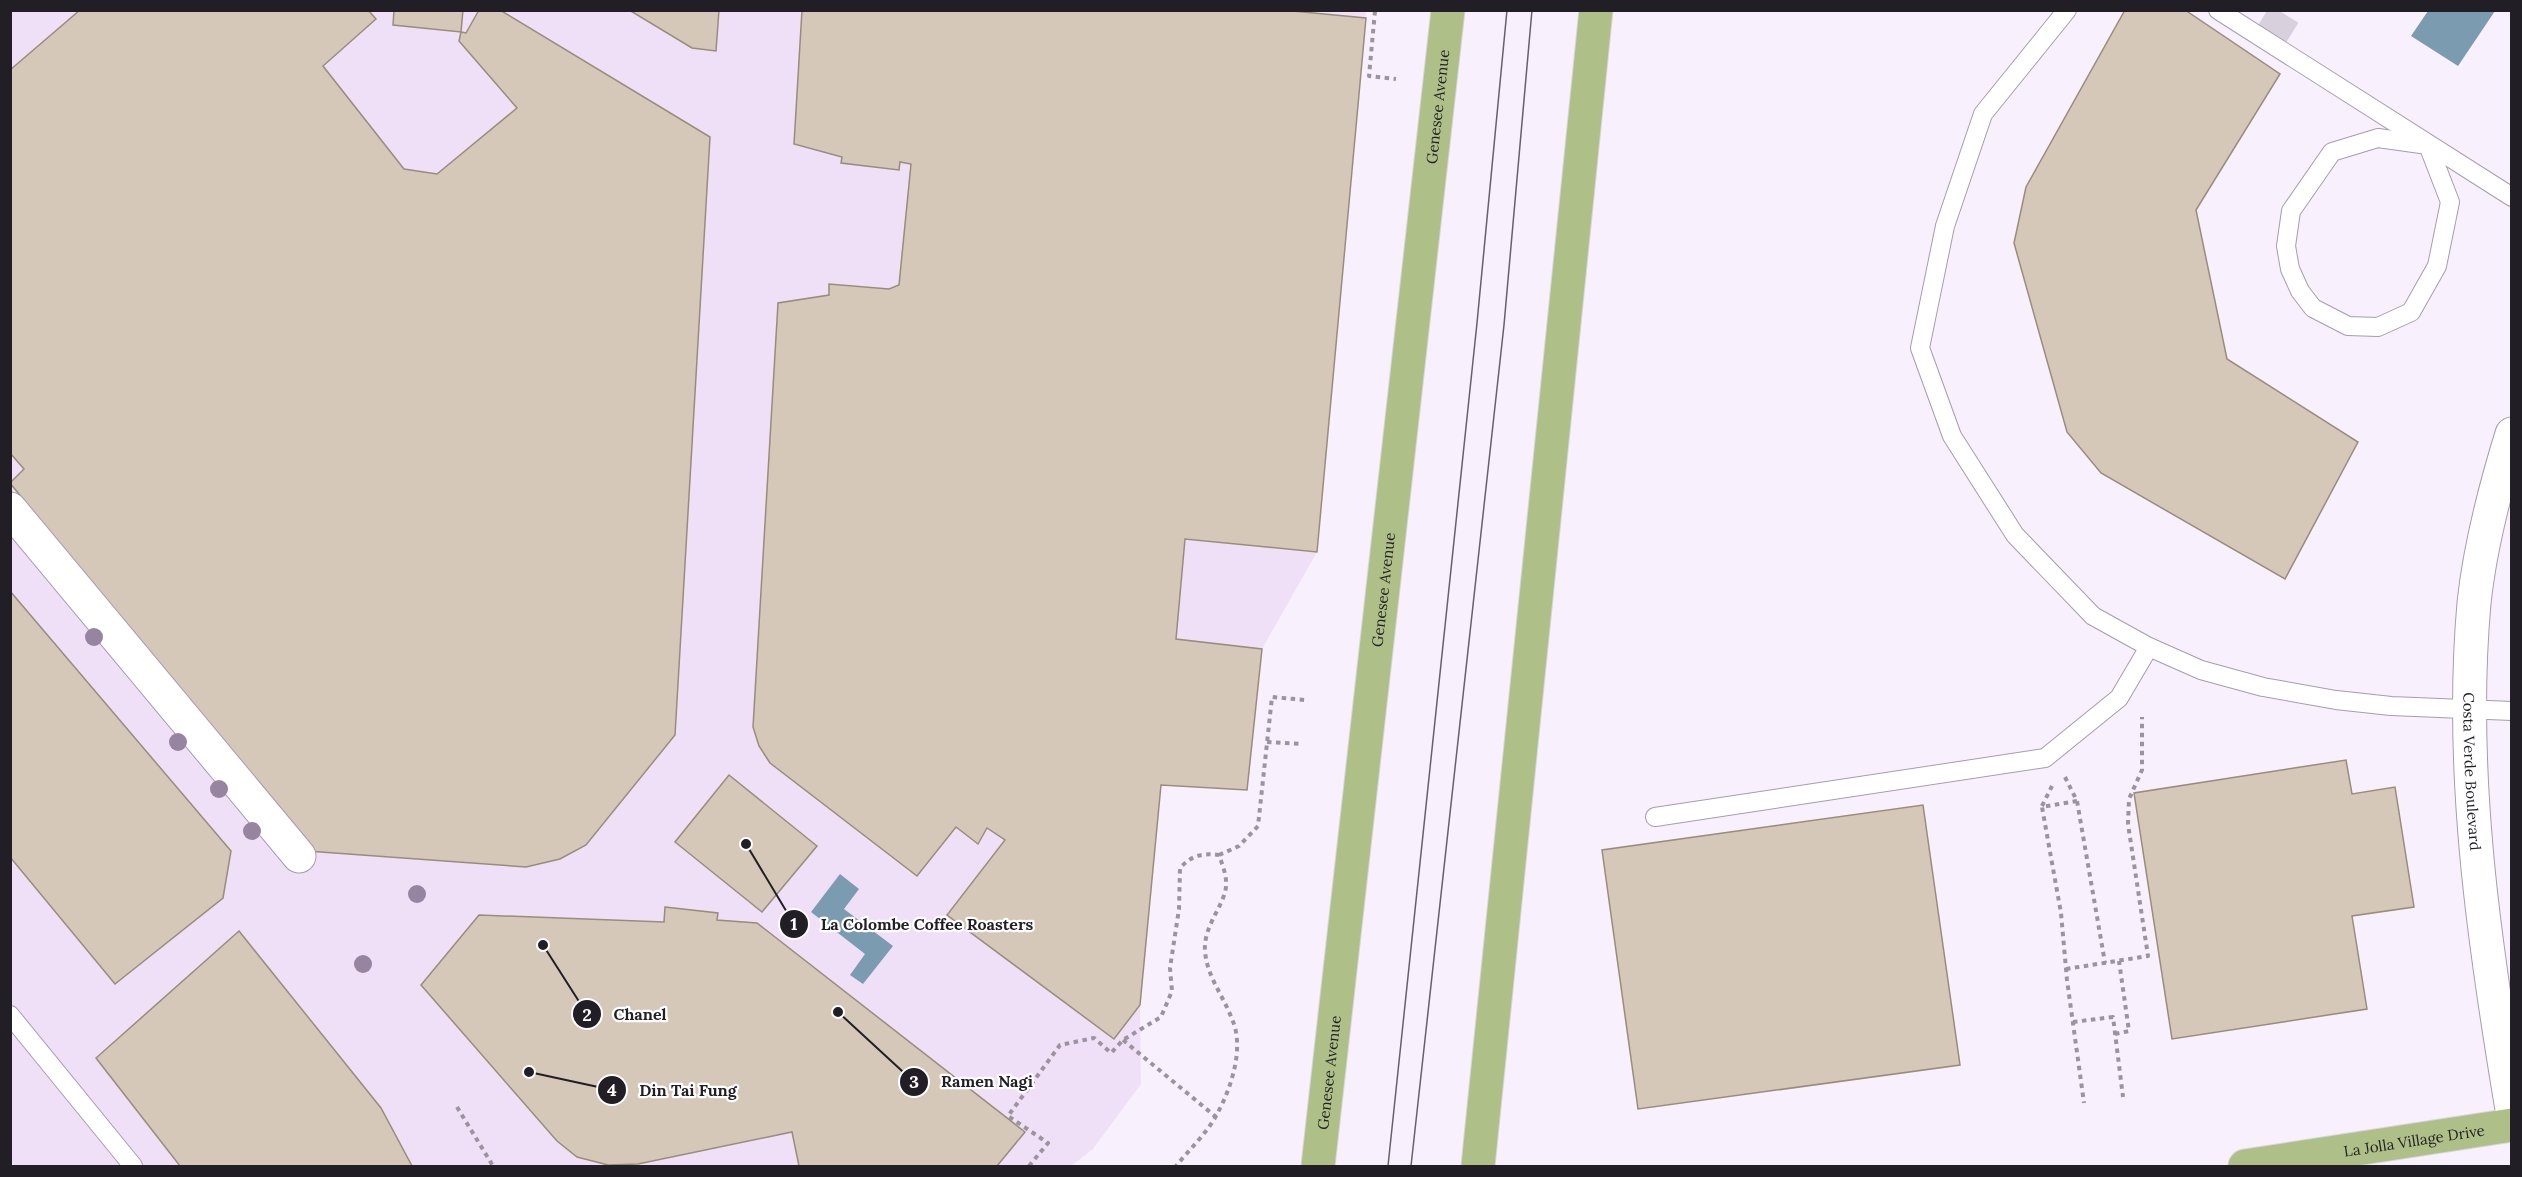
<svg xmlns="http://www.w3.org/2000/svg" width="2522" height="1177" font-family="Lora,serif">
  <rect width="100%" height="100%" fill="#f9f0fe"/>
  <path fill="#efe0f8" d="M10,11H1366L1317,552L1262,649L1247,790L1161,785L1140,1005L1141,1084L1093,1149L1071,1166H11Z"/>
  <g fill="#7b9cb0">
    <path d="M2428,11V10L2495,11L2458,66L2411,36Z"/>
    <path d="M840,874L859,889L844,909L893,946L863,984L850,975L865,954L811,912Z"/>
  </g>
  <g fill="#d5c8b8" stroke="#998c7d" stroke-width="1.5">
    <path d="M80,10H368L376,19L323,66L404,169L437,174L517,108L459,41L461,32L466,33L479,10H500L710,137L675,735L586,845L560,859L526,867L307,851L10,483L24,469L10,453V70Z"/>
    <path d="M394,10H463L461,32L393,25Z"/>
    <path d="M629,10H719L716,51L692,48Z"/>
    <path d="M802,10H1282L1366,18L1317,552L1185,539L1176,639L1262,649L1247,790L1161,785L1140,1005L1114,1039L947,915L1005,840L987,828L978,844L956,827L917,876L770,763L759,746L753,727L778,303L829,295V284L889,289L899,285L911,164L900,162L899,170L841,163L842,157L794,144Z"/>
    <path d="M2125,10H2185L2280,74L2196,210L2227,359L2358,442L2285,579L2101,473L2067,432L2014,243L2026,187Z"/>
    <path d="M10,591L231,851L223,898L115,984L10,857Z"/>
    <path d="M2346,760L2352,794L2395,787L2414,907L2352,916L2367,1009L2172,1039L2134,793Z"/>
    <path d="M729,775L817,846L762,912L675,842Z"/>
    <path d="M1923,805L1960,1065L1638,1109L1602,850Z"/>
    <path d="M665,907L718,913L717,920L757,923L1025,1132L997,1166H799L792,1132L638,1164L608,1165L577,1157L557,1141L421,985L479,915L664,922Z"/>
    <path d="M239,931L381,1108L412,1166H180L96,1058Z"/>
  </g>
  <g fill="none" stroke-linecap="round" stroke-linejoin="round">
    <path stroke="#d9d0dd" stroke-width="33" stroke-dasharray="33 16" stroke-linecap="butt" d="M2267,42L2287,10"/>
    <defs>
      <g id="lane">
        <path d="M2067,10L1983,114L1945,226L1920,348L1952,436L2015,535L2093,616L2149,647L2201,670L2263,687L2336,700L2391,706L2512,711"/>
        <path d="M2218,10L2512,197"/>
        <path d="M2378,138L2428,145L2450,202L2437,266L2411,312L2378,327L2348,326L2313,308L2300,291L2290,269L2286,246L2291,211L2332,152Z"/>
        <path d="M1655,817L2045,758L2119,698L2149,647"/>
        <path d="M10,1015L133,1166"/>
      </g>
      <path id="street" d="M10,509L299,856"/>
      <g id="secondary">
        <path id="s1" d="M2512,434C2495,489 2480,546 2474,603C2459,771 2484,943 2512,1109"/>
      </g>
      <g id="primary">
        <path id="s2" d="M1318,1166L1448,10"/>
        <path d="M1478,1166L1596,10"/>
        <path id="s3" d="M2245,1166L2512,1125"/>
      </g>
    </defs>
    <use href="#lane" stroke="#a69cad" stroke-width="20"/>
    <use href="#street" stroke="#a69cad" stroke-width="35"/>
    <use href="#secondary" stroke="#a69cad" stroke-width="35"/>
    <use href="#primary" stroke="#d7d6d8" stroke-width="35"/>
    <g stroke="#9b949f" stroke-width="4" stroke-dasharray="4.5 4.5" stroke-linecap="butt">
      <path d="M1375,11L1369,76L1396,79"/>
      <path d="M1267,742L1301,744"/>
      <path d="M2065,777L2077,801L2105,963"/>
      <path d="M2077,801L2042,807L2061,913L2067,980L2084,1103"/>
      <path d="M2042,806L2052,786"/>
      <path d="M1219,855L1239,846L1258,826L1272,697L1305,700"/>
      <path d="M2066,969L2148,956L2128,824L2129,799L2142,770V717"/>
      <path d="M2073,1022L2113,1017L2123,1097"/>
      <path d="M2115,1034L2129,1031L2119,961"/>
      <path d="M1123,1040L1216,1117"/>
      <path d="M457,1107L493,1166"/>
      <path d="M1029,1166L1048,1143L1008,1116L1060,1045L1094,1038L1111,1053L1123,1040L1161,1017L1172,991L1170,968L1179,909L1180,868C1192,855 1202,853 1219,855C1222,864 1226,873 1226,882C1228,902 1203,924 1205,951C1207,977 1223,995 1232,1019C1245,1048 1231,1089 1216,1116C1206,1134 1189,1150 1176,1166"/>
    </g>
    <use href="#lane" stroke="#fff" stroke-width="18"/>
    <use href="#street" stroke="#fff" stroke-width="33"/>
    <use href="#secondary" stroke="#fff" stroke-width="33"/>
    <use href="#primary" stroke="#aec088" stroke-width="33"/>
    <g stroke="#656069" stroke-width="1.5">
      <path d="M1388,1166L1477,323L1507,10"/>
      <path d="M1411,1166L1504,325L1532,10"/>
    </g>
  </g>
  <g fill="#9784a0">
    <circle cx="94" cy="637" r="9"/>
    <circle cx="178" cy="742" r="9"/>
    <circle cx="219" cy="789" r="9"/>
    <circle cx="252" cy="831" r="9"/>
    <circle cx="417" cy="894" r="9"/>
    <circle cx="363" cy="964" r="9"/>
  </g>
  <g text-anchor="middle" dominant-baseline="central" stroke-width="4.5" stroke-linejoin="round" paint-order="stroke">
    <g font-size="15" fill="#221e25" stroke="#fff">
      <text stroke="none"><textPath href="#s2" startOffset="1066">Genesee Avenue</textPath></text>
      <text stroke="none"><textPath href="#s2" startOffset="580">Genesee Avenue</textPath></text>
      <text stroke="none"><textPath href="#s1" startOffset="342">Costa Verde Boulevard</textPath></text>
      <text stroke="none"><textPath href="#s2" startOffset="94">Genesee Avenue</textPath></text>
      <text stroke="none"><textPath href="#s3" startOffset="171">La Jolla Village Drive</textPath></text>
    </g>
  </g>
  <path fill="none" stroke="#221e25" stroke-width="2" d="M746 844L794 924M543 945L587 1014M838 1012L914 1082M529 1072L612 1090"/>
  <g fill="#221e25" stroke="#fff" stroke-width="2">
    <circle cx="746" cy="844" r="6"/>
    <circle cx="543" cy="945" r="6"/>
    <circle cx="838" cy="1012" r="6"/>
    <circle cx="529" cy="1072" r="6"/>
    <circle cx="794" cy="924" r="15"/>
    <circle cx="587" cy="1014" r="15"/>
    <circle cx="914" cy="1082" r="15"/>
    <circle cx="612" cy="1090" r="15"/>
  </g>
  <g font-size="18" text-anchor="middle" font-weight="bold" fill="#fff">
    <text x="794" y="930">1</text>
    <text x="587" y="1021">2</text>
    <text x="914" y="1088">3</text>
    <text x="612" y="1096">4</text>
  </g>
  <g font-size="16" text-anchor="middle" font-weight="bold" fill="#221e25" stroke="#fff" stroke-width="4.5" stroke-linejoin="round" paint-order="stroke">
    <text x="927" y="930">La Colombe Coffee Roasters</text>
    <text x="640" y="1020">Chanel</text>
    <text x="987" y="1087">Ramen Nagi</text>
    <text x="688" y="1096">Din Tai Fung</text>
  </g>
  <rect width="2522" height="1177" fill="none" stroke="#221e25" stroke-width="24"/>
</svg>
